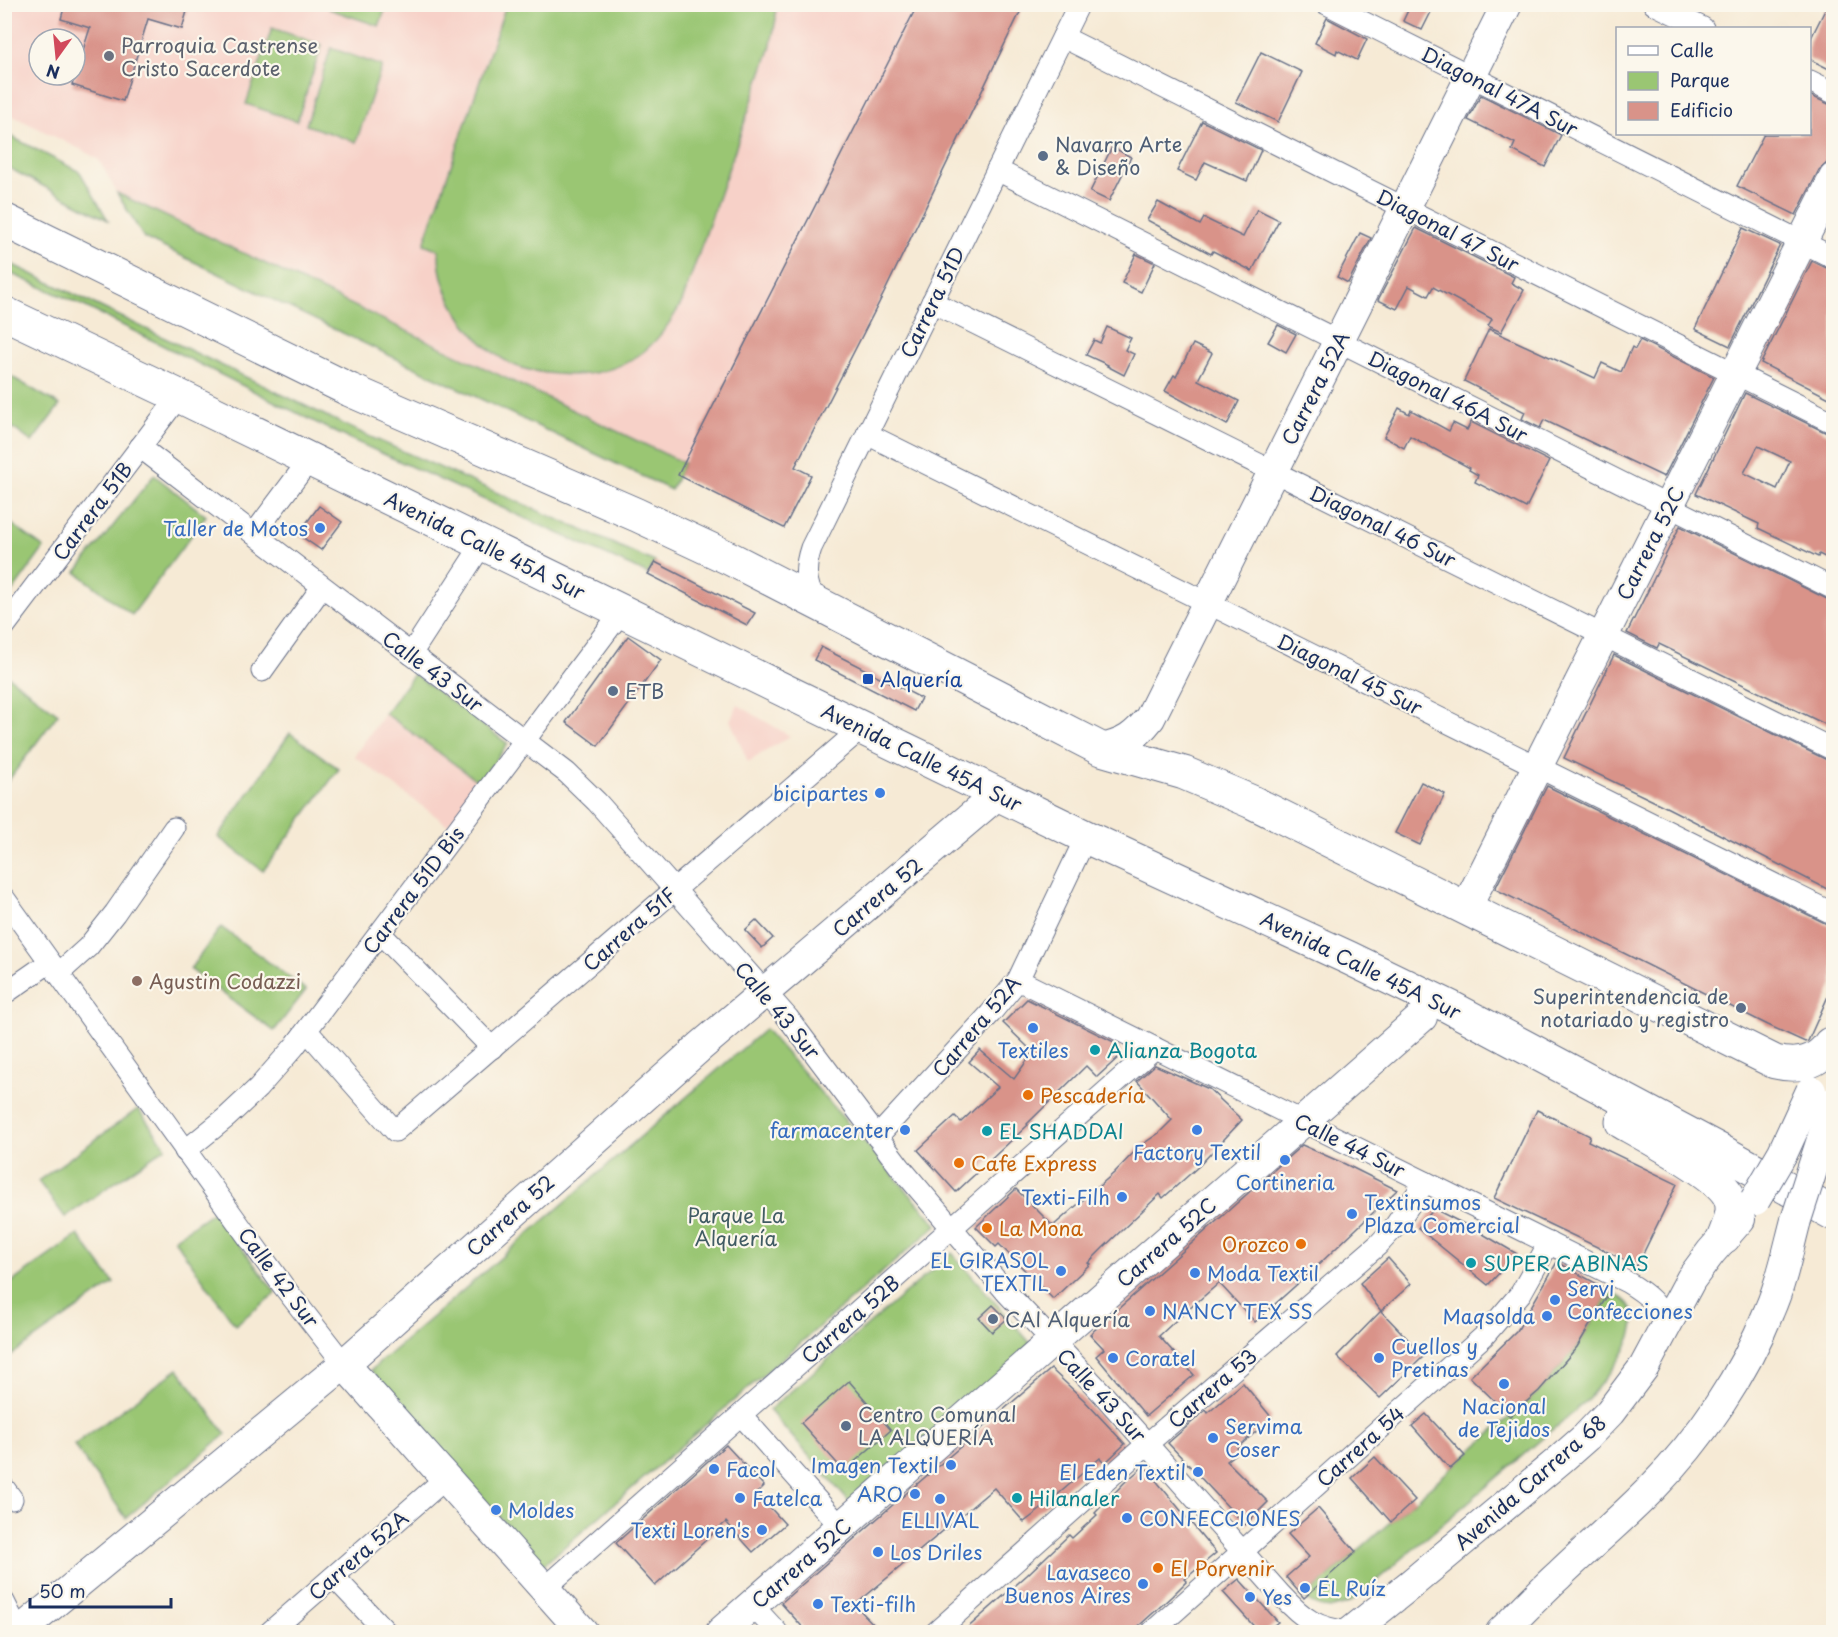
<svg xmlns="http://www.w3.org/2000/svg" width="1838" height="1637" font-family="'Playpen Sans',sans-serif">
  <rect width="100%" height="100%" fill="#fbf7ec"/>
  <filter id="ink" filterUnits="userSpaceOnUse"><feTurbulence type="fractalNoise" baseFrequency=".0167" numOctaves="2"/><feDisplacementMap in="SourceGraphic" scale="12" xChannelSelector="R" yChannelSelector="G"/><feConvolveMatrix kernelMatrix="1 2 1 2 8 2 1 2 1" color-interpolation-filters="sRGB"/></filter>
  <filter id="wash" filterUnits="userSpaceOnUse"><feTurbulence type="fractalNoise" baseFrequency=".008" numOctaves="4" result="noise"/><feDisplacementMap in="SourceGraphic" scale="24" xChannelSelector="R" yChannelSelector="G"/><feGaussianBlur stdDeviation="1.35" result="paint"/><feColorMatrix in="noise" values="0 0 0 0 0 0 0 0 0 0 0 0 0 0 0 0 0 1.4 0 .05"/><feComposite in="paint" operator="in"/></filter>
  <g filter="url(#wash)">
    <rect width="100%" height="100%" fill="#f6ead5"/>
    <g fill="#f7d1c8" fill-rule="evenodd">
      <path d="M4,5H918L684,463L117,193L99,160L84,151L5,112ZM39,39H75V75H39Z"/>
      <path d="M738,705L790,736L748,762L730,720Z"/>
      <path d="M385,713L479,782L448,825L354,756Z"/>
    </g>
    <g fill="#9ac673" stroke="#5a7a68" stroke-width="1.5">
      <path d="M330,5V4L387,5L379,26L329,9Z"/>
      <path d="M506,5H775L776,19L770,49L682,302C671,322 658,342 639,355C614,372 586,377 556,374C543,373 529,371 516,366C480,350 447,308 440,268C439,262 439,256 439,250L424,244Z"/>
      <path d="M272,28L322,45L297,121L246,104Z"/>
      <path d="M331,48L382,66L356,142L306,125Z"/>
      <path d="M4,133L80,172L108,220L5,166Z"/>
      <path d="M117,193L684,463L671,490L144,238Z"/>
      <path d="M5,261L366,435L655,562L648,574L337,433L86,307L5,271Z"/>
      <path d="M5,373L60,405L32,442L5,422Z"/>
      <path d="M154,475L206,516L132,615L76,572Z"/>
      <path d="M5,519L44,548L5,602Z"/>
      <path d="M4,673L58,714L5,785H4Z"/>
      <path d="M414,674L508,744L479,782L385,713Z"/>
      <path d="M290,733L339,769L263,871L218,837Z"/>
      <path d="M221,927L306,990L274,1031L190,969Z"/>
      <path d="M765,1029L937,1225L542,1566L371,1370Z"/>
      <path d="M138,1109L166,1147L65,1217L38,1181Z"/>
      <path d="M214,1211L276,1293L235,1325L174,1239Z"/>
      <path d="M78,1235L114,1283L10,1356L5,1349V1287Z"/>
      <path d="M952,1253L1032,1345L850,1503L769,1410Z"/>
      <path d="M1610,1291C1617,1295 1624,1298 1629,1305C1649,1333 1603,1381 1585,1402L1355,1599C1338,1610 1320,1611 1304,1598L1539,1391L1577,1347Z"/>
      <path d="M178,1369L226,1434L126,1518L74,1445Z"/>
    </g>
    <g id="blocks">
      <g fill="#d99389" fill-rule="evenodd">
        <path d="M65,4H189L182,29L148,19L123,101L72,85L90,28L61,19Z"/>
        <path d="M918,4H1024L885,291L795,467L811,475L784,528L678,475Z"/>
        <path d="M1411,4H1435L1422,30L1403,21Z"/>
        <path d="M1828,4H1833V71L1809,59V42Z"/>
        <path d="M1327,18L1367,39L1357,60L1337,50L1336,54L1315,43Z"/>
        <path d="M1261,52L1302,72L1278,122L1236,102Z"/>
        <path d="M1481,95L1561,135L1545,167L1512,150L1515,143L1468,120Z"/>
        <path d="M1809,95L1833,106V149L1827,163L1819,170L1796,215L1737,186L1764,134H1809Z"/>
        <path d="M1202,121L1261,150L1247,181L1205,162L1196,180L1177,171Z"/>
        <path d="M1112,147L1131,157L1109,201L1090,192Z"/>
        <path d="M1158,202L1200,225L1204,218L1243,237L1257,209L1279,220L1252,271L1213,251L1211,254L1147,220Z"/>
        <path d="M1416,228L1514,277L1511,283L1524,290L1501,332L1488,326L1492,319L1433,287L1428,296L1409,286L1397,309L1378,300Z"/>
        <path d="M1743,228L1780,245L1730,346L1695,329Z"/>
        <path d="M1360,233L1371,238L1348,283L1337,277Z"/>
        <path d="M1136,254L1155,263L1141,292L1122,283Z"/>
        <path d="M1812,261L1833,271V400L1761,363Z"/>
        <path d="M1278,325L1296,334L1286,352L1268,342Z"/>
        <path d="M1107,327L1131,338L1125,350L1134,354L1124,375L1107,366L1108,365L1086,355L1094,340L1100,343Z"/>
        <path d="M1489,329L1595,378L1602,363L1621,372L1632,347L1635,349L1640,340L1714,377L1664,477L1544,420L1540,428L1522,419L1525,412L1464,381Z"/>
        <path d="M1193,344L1212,353L1198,380L1239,401L1227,425L1165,391L1174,375L1176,377Z"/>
        <path d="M1745,393L1833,436V561L1819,554L1818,557L1758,528L1759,524L1696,494ZM1758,446L1790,461L1777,489L1744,473Z"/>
        <path d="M1399,408L1409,414L1411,410L1449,431L1453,423L1467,430L1471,422L1549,461L1526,508L1475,482L1478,475L1469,470L1470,468L1410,436L1404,448L1384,437Z"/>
        <path d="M319,506L342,522L321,550L298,534Z"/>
        <path d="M1680,526L1833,602V728L1659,644L1657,648L1627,633Z"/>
        <path d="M655,562L755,613L747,625L648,574Z"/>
        <path d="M628,636L661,660L598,746L566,722Z"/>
        <path d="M821,647L921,698L914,711L814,660Z"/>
        <path d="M1614,655L1833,763V880L1829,890L1668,808L1564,758Z"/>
        <path d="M1421,782L1445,794L1420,845L1395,833Z"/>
        <path d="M1547,786L1833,927V985L1808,1041L1805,1042L1768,1025L1495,889Z"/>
        <path d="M756,920L773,938L762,948L745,930Z"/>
        <path d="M1027,999L1118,1044L1121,1055L1097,1077L1086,1066L1027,1124L1028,1125L956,1192L918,1150L955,1116L961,1122L998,1087L969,1062L980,1050L1014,1079L1033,1052L1003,1023Z"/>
        <path d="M1155,1065L1209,1089L1242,1120L1199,1166L1163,1198L1160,1194L1104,1247L1088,1263L1090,1264L1053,1299L999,1244L996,1247L976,1227L1016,1189L1053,1226L1114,1173L1140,1146L1159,1133L1172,1120L1137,1081Z"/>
        <path d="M1537,1110L1590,1136L1588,1141L1677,1184L1637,1266L1494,1198Z"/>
        <path d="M1302,1145L1345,1164L1397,1190L1313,1270L1255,1322L1219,1283L1173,1323L1159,1336L1194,1375L1146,1416L1096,1356L1104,1349L1090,1334Z"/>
        <path d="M1434,1209L1476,1230L1517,1254L1488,1285L1418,1228Z"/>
        <path d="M1388,1258L1411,1284L1381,1311L1424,1356L1380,1398L1337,1356L1381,1311L1360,1283Z"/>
        <path d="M1557,1262L1610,1291L1577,1347L1539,1391L1510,1416L1470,1377L1517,1331Z"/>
        <path d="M993,1305L1007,1319L992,1332L979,1318Z"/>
        <path d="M1051,1369L1084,1400L1125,1444L1105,1463L1100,1458L1040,1510L1024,1522L994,1488L855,1605L881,1632H807L781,1603L895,1503Z"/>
        <path d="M849,1381L891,1430L844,1471L801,1423Z"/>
        <path d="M1243,1383L1272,1418L1237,1448L1240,1451L1227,1461L1268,1502L1245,1525L1168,1443L1206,1410L1208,1413Z"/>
        <path d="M1426,1414L1465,1456L1450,1469L1412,1426Z"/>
        <path d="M726,1445L764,1486L757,1493L785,1524L753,1552L726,1522L655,1586L616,1543Z"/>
        <path d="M1375,1457L1415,1500L1391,1522L1352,1478Z"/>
        <path d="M1144,1466L1216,1553L1185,1579L1187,1581L1172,1596L1132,1632H963L1027,1575L1069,1535L1072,1538L1097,1515L1095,1513L1124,1483Z"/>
        <path d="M1318,1508L1356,1552L1304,1598L1286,1577L1309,1557L1288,1534Z"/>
        <path d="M1239,1579L1278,1622L1265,1632H1259L1223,1592Z"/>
      </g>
    </g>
  </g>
  <g filter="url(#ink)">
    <use href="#blocks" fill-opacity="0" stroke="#687088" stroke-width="1.5"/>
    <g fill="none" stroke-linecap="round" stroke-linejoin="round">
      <defs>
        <g id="street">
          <path d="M1327,4L1834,258"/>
          <path d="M1654,4L1703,28"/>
          <path d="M1063,37L1834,423"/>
          <path d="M1810,81L1834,93"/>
          <path d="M997,170L1834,589"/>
          <path d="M932,302L1834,750"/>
          <path d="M867,434L1834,914"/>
          <path d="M140,447L567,773L597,802L788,1018L900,1167L1007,1293L1100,1391L1280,1594C1303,1619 1317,1629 1351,1632"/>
          <path d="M254,534L310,459"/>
          <path d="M815,602C805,581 804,569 811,548L1079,4"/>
          <path d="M4,627L179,396"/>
          <path d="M411,654L483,543"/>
          <path d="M262,671L322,587"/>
          <path d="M4,898L284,1287L344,1364"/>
          <path d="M381,934L492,1048"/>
          <path d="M58,974L88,947L115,913L174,828"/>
          <path d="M1018,980L1627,1282C1647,1294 1660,1304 1667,1327"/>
          <path d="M4,994L50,962"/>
          <path d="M307,1031L395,1131L862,728"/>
          <path d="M877,1137L990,1014L1018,980L1086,837"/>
          <path d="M185,1151L227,1117L258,1088L294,1047L622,611"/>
          <path d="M741,1415L841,1527"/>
          <path d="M4,1488L12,1499"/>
          <path d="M334,1577L386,1632"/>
          <path d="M544,1589L1155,1048"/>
          <path d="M4,1602L19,1632"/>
          <path d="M752,1605L777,1632"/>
          <path d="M270,1632L446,1478"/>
          <path d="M936,1632L1147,1444L1378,1245L1393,1229L1425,1182"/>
          <path d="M1152,1632L1484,1336L1521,1293L1549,1243"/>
        </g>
        <g id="secondary">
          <path d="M1101,749C1125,744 1135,737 1150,718L1507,4"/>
          <path d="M1466,908L1834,178"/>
          <path d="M344,1364L583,1632"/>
          <path d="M19,1632L344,1364L701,1046L998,794"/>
          <path d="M721,1632L1422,1017"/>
          <path d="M1351,1632L1411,1584L1561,1459L1586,1437L1610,1412L1644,1367L1691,1279L1711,1252L1740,1219"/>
          <path d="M1501,1632C1520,1614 1539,1593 1559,1575C1589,1546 1622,1519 1652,1488C1701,1438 1743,1376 1769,1311C1782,1282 1788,1250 1796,1220"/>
        </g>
        <g id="highway">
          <path d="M4,220L350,390L637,515L731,559L1101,749L1184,773L1252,802L1775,1062C1797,1067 1817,1064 1830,1044"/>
          <path d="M4,313L179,396L1086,837L1349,958L1450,1007L1719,1150L1834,1214"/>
          <path d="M1622,1122C1645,1135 1725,1177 1731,1201C1735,1213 1728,1226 1724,1237"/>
        </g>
      </defs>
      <use href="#street" stroke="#687088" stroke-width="23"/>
      <use href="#secondary" stroke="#687088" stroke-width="32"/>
      <use href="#highway" stroke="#687088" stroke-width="35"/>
      <use href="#street" stroke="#fff" stroke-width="21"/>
      <use href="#secondary" stroke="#fff" stroke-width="30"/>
      <use href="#highway" stroke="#fff" stroke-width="33"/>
      <defs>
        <g id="secondary-bridge">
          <path d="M1755,1200L1783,1152L1811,1091"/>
          <path d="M1796,1220L1834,1102"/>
        </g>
      </defs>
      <use href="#secondary-bridge" stroke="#687088" stroke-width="32" stroke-linecap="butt"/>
      <use href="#secondary-bridge" stroke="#fff" stroke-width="30"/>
    </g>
  </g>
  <circle fill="#6b7280" stroke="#fbf7ec" stroke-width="2" cx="109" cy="56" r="6"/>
  <g fill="#5c6f8a" stroke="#fbf7ec" stroke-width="2">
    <circle cx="1043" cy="156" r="6"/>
    <circle cx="613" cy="691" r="6"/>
    <circle cx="1741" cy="1008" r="6"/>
    <circle cx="993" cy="1319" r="6"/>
    <circle cx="846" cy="1426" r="6"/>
  </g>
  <g fill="#3f7fe0" stroke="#fbf7ec" stroke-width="2">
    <circle cx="320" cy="528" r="6"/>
    <circle cx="880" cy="793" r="6"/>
    <circle cx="1033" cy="1028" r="6"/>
    <circle cx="905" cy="1130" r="6"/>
    <circle cx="1197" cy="1130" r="6"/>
    <circle cx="1285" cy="1160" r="6"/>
    <circle cx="1122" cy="1197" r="6"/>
    <circle cx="1352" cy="1214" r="6"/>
    <circle cx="1061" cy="1271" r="6"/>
    <circle cx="1195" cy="1273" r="6"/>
    <circle cx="1555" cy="1300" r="6"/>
    <circle cx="1150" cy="1311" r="6"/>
    <circle cx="1547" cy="1316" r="6"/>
    <circle cx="1113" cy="1358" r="6"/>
    <circle cx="1379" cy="1358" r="6"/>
    <circle cx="1504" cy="1384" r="6"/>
    <circle cx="1213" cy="1438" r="6"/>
    <circle cx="951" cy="1465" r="6"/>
    <circle cx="714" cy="1469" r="6"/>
    <circle cx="1198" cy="1472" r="6"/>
    <circle cx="915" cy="1494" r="6"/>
    <circle cx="740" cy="1498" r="6"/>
    <circle cx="940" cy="1499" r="6"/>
    <circle cx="496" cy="1510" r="6"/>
    <circle cx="1127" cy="1518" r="6"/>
    <circle cx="762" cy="1530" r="6"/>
    <circle cx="878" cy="1552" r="6"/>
    <circle cx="1143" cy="1584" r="6"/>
    <circle cx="1305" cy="1588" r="6"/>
    <circle cx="1250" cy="1597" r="6"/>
    <circle cx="818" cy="1604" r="6"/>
  </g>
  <rect fill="#1a4fb4" stroke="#fbf7ec" stroke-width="2" x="862" y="673" width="12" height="12" rx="3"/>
  <circle fill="#8d6e63" stroke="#fbf7ec" stroke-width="2" cx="137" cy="981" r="6"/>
  <g fill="#0f9aa8" stroke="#fbf7ec" stroke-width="2">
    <circle cx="1095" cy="1050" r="6"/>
    <circle cx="987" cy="1131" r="6"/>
    <circle cx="1471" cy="1263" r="6"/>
    <circle cx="1017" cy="1498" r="6"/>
  </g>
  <g fill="#e8710a" stroke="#fbf7ec" stroke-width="2">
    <circle cx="1028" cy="1095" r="6"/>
    <circle cx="959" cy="1163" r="6"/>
    <circle cx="987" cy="1228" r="6"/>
    <circle cx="1301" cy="1244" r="6"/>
    <circle cx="1158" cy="1568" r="6"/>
  </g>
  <g text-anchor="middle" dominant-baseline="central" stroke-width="4.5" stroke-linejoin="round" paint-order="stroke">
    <g font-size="20" fill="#5b616d" stroke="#fbf7ec" text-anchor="start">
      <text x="121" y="45">Parroquia Castrense<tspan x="121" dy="23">Cristo Sacerdote</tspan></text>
    </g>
    <g font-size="20" fill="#1b2f5e" stroke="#fbf7ec">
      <text transform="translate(1500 91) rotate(27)">Diagonal 47A Sur</text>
      <text transform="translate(1448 230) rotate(27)">Diagonal 47 Sur</text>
      <text transform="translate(932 302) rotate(-64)">Carrera 51D</text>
      <text transform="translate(1315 388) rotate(-63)">Carrera 52A</text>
      <text transform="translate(1448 396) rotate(27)">Diagonal 46A Sur</text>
      <text transform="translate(92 511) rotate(-53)">Carrera 51B</text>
      <text transform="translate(1383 526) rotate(26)">Diagonal 46 Sur</text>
      <text transform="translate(1650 543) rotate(-63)">Carrera 52C</text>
      <text transform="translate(485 545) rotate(26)">Avenida Calle 45A Sur</text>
      <text transform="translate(433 671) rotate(37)">Calle 43 Sur</text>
      <text transform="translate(1350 674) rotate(26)">Diagonal 45 Sur</text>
      <text transform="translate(922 757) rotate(26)">Avenida Calle 45A Sur</text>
      <text transform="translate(413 890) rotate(-53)">Carrera 51D Bis</text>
      <text transform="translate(877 897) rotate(-40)">Carrera 52</text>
      <text transform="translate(629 929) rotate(-41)">Carrera 51F</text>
      <text transform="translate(1361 965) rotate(26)">Avenida Calle 45A Sur</text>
      <text transform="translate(778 1010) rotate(50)">Calle 43 Sur</text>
      <text transform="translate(976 1026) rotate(-50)">Carrera 52A</text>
      <text transform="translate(1350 1145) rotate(26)">Calle 44 Sur</text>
      <text transform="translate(510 1215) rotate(-42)">Carrera 52</text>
      <text transform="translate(1166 1242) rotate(-41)">Carrera 52C</text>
      <text transform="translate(279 1277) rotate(53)">Calle 42 Sur</text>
      <text transform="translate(850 1319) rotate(-41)">Carrera 52B</text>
      <text transform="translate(1212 1388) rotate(-41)">Carrera 53</text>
      <text transform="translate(1102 1395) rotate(47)">Calle 43 Sur</text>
      <text transform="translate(1360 1446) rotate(-42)">Carrera 54</text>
      <text transform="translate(1530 1482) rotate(-41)">Avenida Carrera 68</text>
      <text transform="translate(358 1555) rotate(-41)">Carrera 52A</text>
      <text transform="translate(801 1563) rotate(-41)">Carrera 52C</text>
    </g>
    <g font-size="20" fill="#4e5e75" stroke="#fbf7ec" text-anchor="start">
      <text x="1055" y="144">Navarro Arte<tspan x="1055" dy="23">&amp; Diseño</tspan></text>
      <text x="625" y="691">ETB</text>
      <text x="1729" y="996" text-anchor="end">Superintendencia de<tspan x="1729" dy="23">notariado y registro</tspan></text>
      <text x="1005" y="1319">CAI Alquería</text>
      <text x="858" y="1414">Centro Comunal<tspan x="858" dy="23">LA ALQUERÍA</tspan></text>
    </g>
    <g font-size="20" fill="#366cbe" stroke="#fbf7ec" text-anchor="start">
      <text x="308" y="528" text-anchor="end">Taller de Motos</text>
      <text x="868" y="793" text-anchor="end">bicipartes</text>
      <text x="1033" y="1050" text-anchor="middle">Textiles</text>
      <text x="893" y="1130" text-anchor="end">farmacenter</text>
      <text x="1197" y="1152" text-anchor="middle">Factory Textil</text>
      <text x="1285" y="1182" text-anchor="middle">Cortineria</text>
      <text x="1110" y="1197" text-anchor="end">Texti-Filh</text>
      <text x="1364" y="1202">Textinsumos<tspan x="1364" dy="23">Plaza Comercial</tspan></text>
      <text x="1049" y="1260" text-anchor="end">EL GIRASOL<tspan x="1049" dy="23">TEXTIL</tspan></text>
      <text x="1207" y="1273">Moda Textil</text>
      <text x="1567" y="1288">Servi<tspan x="1567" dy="23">Confecciones</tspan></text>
      <text x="1162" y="1311">NANCY TEX SS</text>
      <text x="1535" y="1316" text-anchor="end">Maqsolda</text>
      <text x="1391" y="1346">Cuellos y<tspan x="1391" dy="23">Pretinas</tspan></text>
      <text x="1125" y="1358">Coratel</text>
      <text x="1504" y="1406" text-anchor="middle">Nacional<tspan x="1504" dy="23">de Tejidos</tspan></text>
      <text x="1225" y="1426">Servima<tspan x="1225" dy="23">Coser</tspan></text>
      <text x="939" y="1465" text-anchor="end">Imagen Textil</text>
      <text x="726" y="1469">Facol</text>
      <text x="1186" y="1472" text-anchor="end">El Eden Textil</text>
      <text x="903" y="1494" text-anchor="end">ARO</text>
      <text x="752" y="1498">Fatelca</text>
      <text x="508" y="1510">Moldes</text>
      <text x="1139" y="1518">CONFECCIONES</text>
      <text x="940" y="1520" text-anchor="middle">ELLIVAL</text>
      <text x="750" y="1530" text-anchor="end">Texti Loren's</text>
      <text x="890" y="1552">Los Driles</text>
      <text x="1131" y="1572" text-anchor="end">Lavaseco<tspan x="1131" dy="23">Buenos Aires</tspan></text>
      <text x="1317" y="1588">EL Ruíz</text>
      <text x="1262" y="1597">Yes</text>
      <text x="830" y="1604">Texti-filh</text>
    </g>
    <g font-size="20" fill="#164399" stroke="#fbf7ec" text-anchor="start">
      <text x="880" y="679">Alquería</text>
    </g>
    <g font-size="20" fill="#785e54" stroke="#fbf7ec" text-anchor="start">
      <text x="149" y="981">Agustin Codazzi</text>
    </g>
    <g font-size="20" fill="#0d838f" stroke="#fbf7ec" text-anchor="start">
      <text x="1107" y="1050">Alianza Bogota</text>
      <text x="999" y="1131">EL SHADDAI</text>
      <text x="1483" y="1263">SUPER CABINAS</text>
      <text x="1029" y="1498">Hilanaler</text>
    </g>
    <g font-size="20" fill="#c56008" stroke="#fbf7ec" text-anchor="start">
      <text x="1040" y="1095">Pescadería</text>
      <text x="971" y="1163">Cafe Express</text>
      <text x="999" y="1228">La Mona</text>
      <text x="1289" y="1244" text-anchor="end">Orozco</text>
      <text x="1170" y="1568">El Porvenir</text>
    </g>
    <g font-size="20" fill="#415c64" stroke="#fbf7ec">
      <text x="736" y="1215">Parque La<tspan x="736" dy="23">Alquería</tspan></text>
    </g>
  </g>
  <rect width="1838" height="1637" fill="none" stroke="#fbf7ec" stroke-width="24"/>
  <rect x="1616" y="27" width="195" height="108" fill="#fbf7ec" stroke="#a1a7b3" stroke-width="1.5"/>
  <rect x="1628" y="46" width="30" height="9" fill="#ffffff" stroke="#a1a7b3" stroke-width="1.5"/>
  <text x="1670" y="57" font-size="18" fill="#1b2f5e">Calle</text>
  <rect x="1628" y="72" width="30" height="18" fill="#9ac673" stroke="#a1a7b3" stroke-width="1.5"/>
  <text x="1670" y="87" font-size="18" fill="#1b2f5e">Parque</text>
  <rect x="1628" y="102" width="30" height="18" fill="#d99389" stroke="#a1a7b3" stroke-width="1.5"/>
  <text x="1670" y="117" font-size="18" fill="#1b2f5e">Edificio</text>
  <g transform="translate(57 57) rotate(195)"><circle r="28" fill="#fbf7ec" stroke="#a1a7b3" stroke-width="1.5"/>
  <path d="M0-4.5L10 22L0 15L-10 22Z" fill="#d1495b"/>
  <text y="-9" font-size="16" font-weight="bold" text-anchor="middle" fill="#1b2f5e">N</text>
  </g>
  <path d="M30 1598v9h141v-9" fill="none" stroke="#1b2f5e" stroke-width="3"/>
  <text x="39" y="1598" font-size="18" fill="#1b2f5e" stroke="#fbf7ec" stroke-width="4.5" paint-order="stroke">50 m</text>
</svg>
